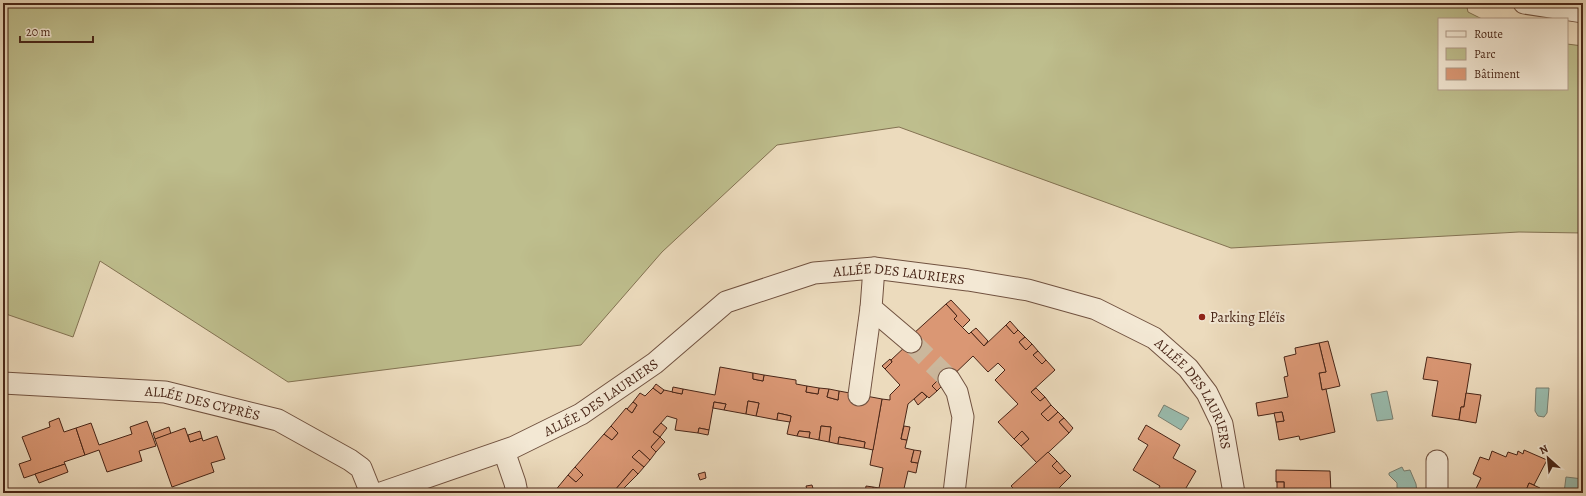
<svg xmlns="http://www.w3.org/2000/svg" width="1586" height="496" font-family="Alegreya,serif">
  <rect width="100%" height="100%" fill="#ecdbbd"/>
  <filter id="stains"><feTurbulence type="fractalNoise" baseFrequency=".005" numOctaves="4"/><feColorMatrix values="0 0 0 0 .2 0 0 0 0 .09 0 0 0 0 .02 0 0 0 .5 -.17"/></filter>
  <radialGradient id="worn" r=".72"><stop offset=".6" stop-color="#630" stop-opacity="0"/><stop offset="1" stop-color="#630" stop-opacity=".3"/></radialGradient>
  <path fill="#bebe8d" stroke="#837252" d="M3,3H1466L1468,12L1482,19H1439V89H1567V44L1583,46V233L1519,232L1231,248L899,127L777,145L662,252L581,345L288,382L100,261L73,337L3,313Z"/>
  <g fill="#99bbad" stroke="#797f71">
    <path d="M1536,388H1549L1547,413L1544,417L1538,416L1535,411Z"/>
    <path d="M1387,391L1393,419L1377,421L1371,394Z"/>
    <path d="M1164,405L1189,418L1181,430L1158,416Z"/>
    <path d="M1402,467L1404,471L1410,470L1416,484L1417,493H1397V483L1389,475V473Z"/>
    <path d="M1566,477L1583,479L1582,493H1564Z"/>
  </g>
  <g fill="#da9774" stroke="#482517">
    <path d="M951,300L970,320L962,328L954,319L957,316L946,304Z"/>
    <path d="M946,304L957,316L954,319L969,334L971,332L984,346L1006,325L1014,334L1018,330L1025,337L1019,342L1026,350L1032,344L1038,351L1033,355L1042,364L1046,360L1055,370L1031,392L1040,401L1045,397L1051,405L1041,414L1048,421L1058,412L1064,418L1059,422L1069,433L1037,463L1021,446L1029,439L1022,431L1014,439L998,422L1018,404L995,380L1005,370L998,363L988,372L973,356L946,382L941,377L932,386L937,391L929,398L922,392L908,404L901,439L907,440L905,448L914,450L911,462L918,463L916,473L908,471L903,493H905H873V487L879,488L883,468L870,465L882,399L890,400V395L900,385L885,369L892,362L891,360L907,345L913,334Z"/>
    <path d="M1010,321L1018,330L1014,334L1006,325Z"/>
    <path d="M976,328L988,341L984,346L971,332Z"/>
    <path d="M1025,337L1032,344L1026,350L1019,342Z"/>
    <path d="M1328,341L1340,386L1322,390L1319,373L1326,372L1319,343Z"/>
    <path d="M1319,343L1326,372L1319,373L1322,390L1326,389L1335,432L1300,440L1299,436L1279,440L1276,422L1284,421L1282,412L1258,416L1256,403L1288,397L1284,377L1288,376L1284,357L1296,354L1295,348Z"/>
    <path d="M1038,351L1046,360L1042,364L1033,355Z"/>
    <path d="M1427,357L1471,364L1464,407H1461L1459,420L1432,416L1438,381L1423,379Z"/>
    <path d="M890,359L892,362L885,369L882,366Z"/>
    <path d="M720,367L753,373V379L763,381L764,375L796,380V384L807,386L806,392L818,394L819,388L829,389L827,397L838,400L839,391L882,399L873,450L864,448L865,442L839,437L838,444L829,442L831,427L821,426L819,440L809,438L810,432L799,431L797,436L787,434L791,416L778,413L777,420L756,416L759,403L748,401L746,414L724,410L726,404L714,402L709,430L699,428L698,433L675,430L677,419L667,416L653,432L660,437L651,447L656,452L650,460L639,450L632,457L644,467L638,474L633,469L615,490L619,493L554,492L568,475L576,482L583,475L575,467L604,434L612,440L618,433L611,426L626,408L632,413L637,405L633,402L640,393L645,396L653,388L661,394L664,390L682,394L683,389L715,395Z"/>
    <path d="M753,373L764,375L763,381L753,379Z"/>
    <path d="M941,377L946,382L937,391L932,386Z"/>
    <path d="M656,384L664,390L661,394L653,388Z"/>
    <path d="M807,386L819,388L818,394L806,392Z"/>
    <path d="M673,387L683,389L682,394L672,392Z"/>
    <path d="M1036,388L1045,397L1040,401L1031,392Z"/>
    <path d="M829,389L839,391L838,400L827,397Z"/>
    <path d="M922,392L927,397L918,405L914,399Z"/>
    <path d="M1466,393L1481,395L1476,423L1459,420L1461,407H1464Z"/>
    <path d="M748,401L759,403L756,416L746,414Z"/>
    <path d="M633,402L637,405L632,413L627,409Z"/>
    <path d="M714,402L726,404L724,410L713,408Z"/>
    <path d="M1051,405L1058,412L1048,421L1041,414Z"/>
    <path d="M1282,412L1284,421L1276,422L1274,413Z"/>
    <path d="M778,413L791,416L790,422L777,420Z"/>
    <path d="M59,418L64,432L76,428L85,455L64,462L65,464L24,478L19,464L31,460L22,437L50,427L49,422Z"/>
    <path d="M1064,418L1073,428L1069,433L1059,422Z"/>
    <path d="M147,421L156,446L139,451L142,461L107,472L99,450L85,455L76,428L91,423L99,445L132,434L130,427Z"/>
    <path d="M661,423L667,428L660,437L653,432Z"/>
    <path d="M1146,425L1180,445L1173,458L1196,471L1183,493H1156L1160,486L1133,470L1148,445L1138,439Z"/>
    <path d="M611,426L618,433L612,440L604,434Z"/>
    <path d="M821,426L831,427L829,442L819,440Z"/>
    <path d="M904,426L910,427L907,440L901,439Z"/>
    <path d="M169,427L171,434L155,439L153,433Z"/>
    <path d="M185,428L190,442L202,438L203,441L217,436L225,459L211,463L214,472L172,487L155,439Z"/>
    <path d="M699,428L709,430L708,435L698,433Z"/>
    <path d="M200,431L202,438L190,442L188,435Z"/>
    <path d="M799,431L810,432L809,438L797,436Z"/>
    <path d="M1022,431L1029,439L1021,446L1014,439Z"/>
    <path d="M660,437L665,442L656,452L651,447Z"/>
    <path d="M839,437L865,442L864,448L838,444Z"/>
    <path d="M639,450L650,460L644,467L632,457Z"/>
    <path d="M914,450L921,451L918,463L911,462Z"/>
    <path d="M1524,450L1547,460L1534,485L1529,483L1525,493H1474L1481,478L1473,474L1480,457L1489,460L1492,451L1506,457L1508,452L1517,455L1518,451L1523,454Z"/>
    <path d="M1048,452L1057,461L1052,466L1060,474L1065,470L1071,476L1057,490L1060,493H1018L1011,486Z"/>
    <path d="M1057,461L1065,470L1060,474L1052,466Z"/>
    <path d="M65,464L68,472L39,483L35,474Z"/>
    <path d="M575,467L583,475L576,482L568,475Z"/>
    <path d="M633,469L638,474L619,493L615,490Z"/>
    <path d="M1276,470L1330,471L1331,493H1284V482H1276Z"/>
    <path d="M705,472L706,478L700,480L698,474Z"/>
    <rect x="1277" y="482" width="7" height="11"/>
    <path d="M1529,483L1540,488L1538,493H1525Z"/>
    <path d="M812,485L814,492L808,493L806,486Z"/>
    <path d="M866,486L873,487V493H865Z"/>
  </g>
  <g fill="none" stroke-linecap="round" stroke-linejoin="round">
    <path stroke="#cbb79c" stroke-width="21" stroke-dasharray="21 10" stroke-linecap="butt" d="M911,342L949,379"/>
    <defs>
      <g id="street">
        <path d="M1524,3L1583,12"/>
        <path d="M874,268L871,308L911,342"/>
        <path d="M949,379L957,392L963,417L954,493"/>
        <path id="s1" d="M3,383L165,392L278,420L350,460L361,468L371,493"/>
        <path d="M859,395L871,308"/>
        <path d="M504,451L515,483L517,493"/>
        <path d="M1437,461V493"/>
        <path id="s2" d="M381,493L514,447L581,414L655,363L726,302L814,273L874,268L968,280L1028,290L1096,309L1154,338L1188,368L1207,393L1222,424L1234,493"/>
      </g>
    </defs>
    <use href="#street" stroke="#715240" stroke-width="23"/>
    <use href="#street" stroke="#f3e8d4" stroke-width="21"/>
  </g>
  <circle fill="#8f2418" stroke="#f3e8d4" stroke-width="1.5" cx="1202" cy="317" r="4"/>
  <g text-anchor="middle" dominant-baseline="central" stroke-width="4" stroke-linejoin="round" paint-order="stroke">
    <g font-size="14" fill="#482517" stroke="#f3e8d4">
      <text stroke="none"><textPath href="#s2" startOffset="577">ALLÉE DES LAURIERS</textPath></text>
      <text stroke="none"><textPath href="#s2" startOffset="241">ALLÉE DES LAURIERS</textPath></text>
      <text stroke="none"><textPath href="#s2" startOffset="913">ALLÉE DES LAURIERS</textPath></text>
      <text stroke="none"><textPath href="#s1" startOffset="201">ALLÉE DES CYPRÈS</textPath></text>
    </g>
    <g font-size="14" fill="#482517" stroke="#f3e8d4" text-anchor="start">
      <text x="1210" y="317">Parking Eléïs</text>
    </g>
  </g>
  <rect width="1586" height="496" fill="none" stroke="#ecdbbd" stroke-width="16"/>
  <rect x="4" y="4" width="1578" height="488" fill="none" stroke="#482517" stroke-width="2"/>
  <rect x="8" y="8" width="1570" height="480" fill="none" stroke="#482517"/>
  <rect x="1438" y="18" width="130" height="72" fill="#f3e8d4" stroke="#af9a88"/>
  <rect x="1446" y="31" width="20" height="6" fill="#f3e8d4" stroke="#af9a88"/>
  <text x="1474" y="38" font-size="12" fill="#482517">Route</text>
  <rect x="1446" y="48" width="20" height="12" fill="#bebe8d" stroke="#af9a88"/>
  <text x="1474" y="58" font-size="12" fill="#482517">Parc</text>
  <rect x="1446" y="68" width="20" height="12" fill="#da9774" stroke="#af9a88"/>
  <text x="1474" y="78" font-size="12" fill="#482517">Bâtiment</text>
  <g transform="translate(1548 458) rotate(333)" stroke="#f3e8d4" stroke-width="3" paint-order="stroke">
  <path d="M0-3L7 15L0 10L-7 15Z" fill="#482517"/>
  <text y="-6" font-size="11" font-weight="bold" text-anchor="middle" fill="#482517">N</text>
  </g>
  <path d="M20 36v6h73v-6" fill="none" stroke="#482517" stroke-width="2"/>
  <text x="26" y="36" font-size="12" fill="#482517" stroke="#f3e8d4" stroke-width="3" paint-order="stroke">20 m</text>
  <rect width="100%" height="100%" filter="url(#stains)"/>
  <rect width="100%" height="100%" fill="url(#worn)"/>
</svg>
